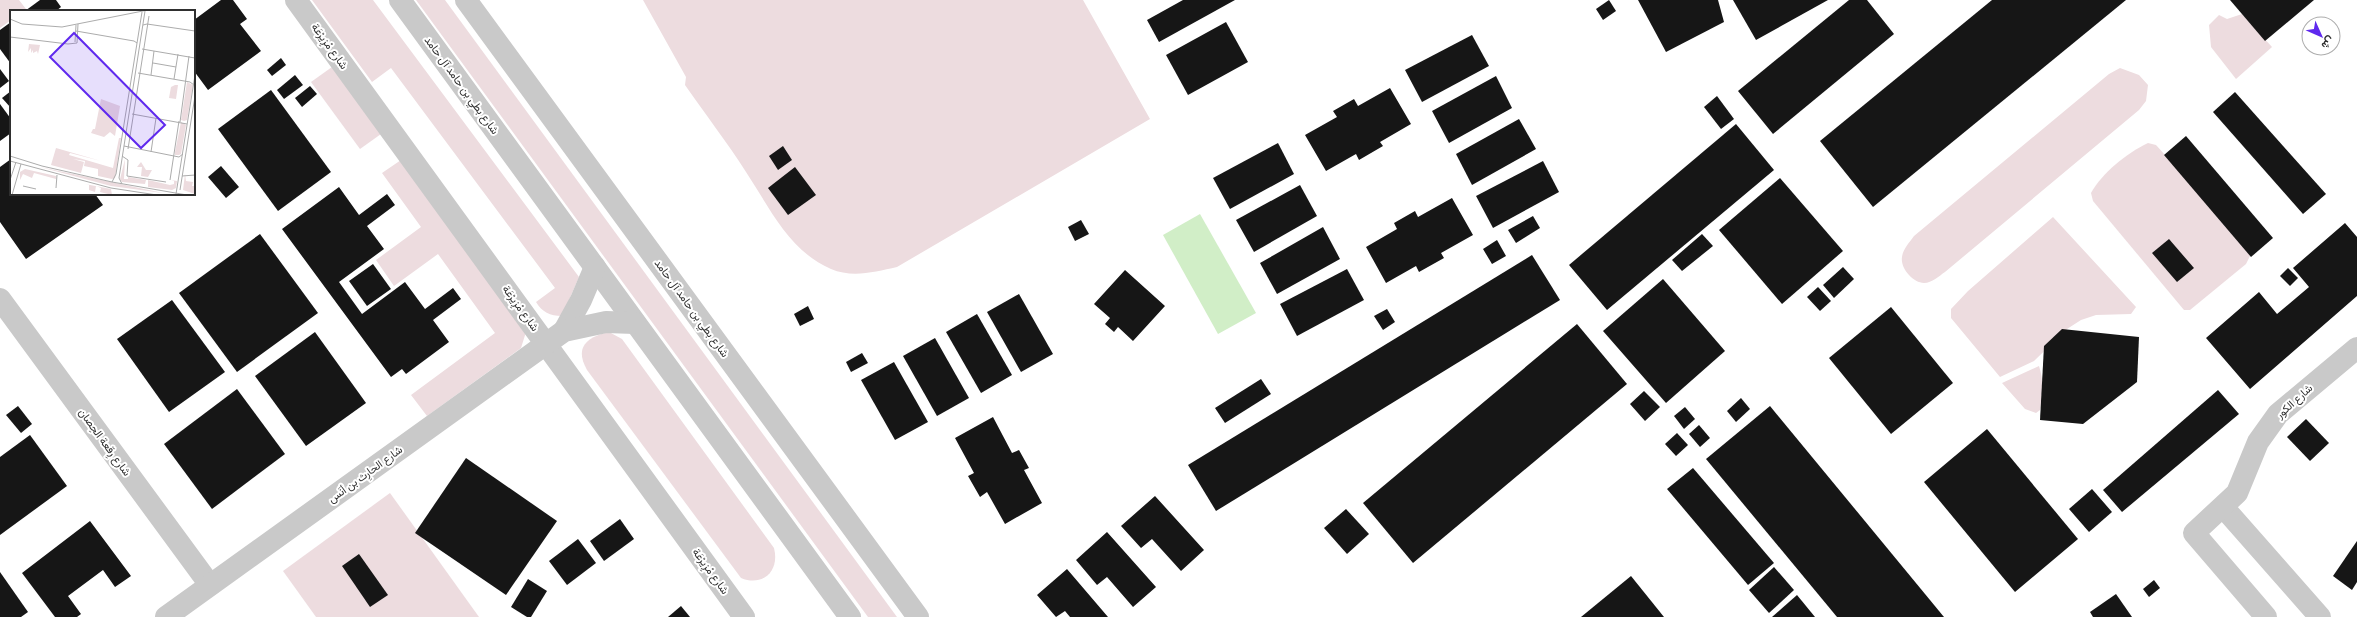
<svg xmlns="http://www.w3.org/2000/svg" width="2357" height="617" font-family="Ubuntu,Vazirmatn,sans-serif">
  <rect width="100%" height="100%" fill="#fff"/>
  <g fill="#eddcdf">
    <path d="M0,0H19L26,9L11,11V20L0,28Z"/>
    <path d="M312,0H373L579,277L562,316C550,316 542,312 536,302L555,288L391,68L372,82Z"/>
    <path d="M416,0H445L897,617H868Z"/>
    <path d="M643,0H1083L1150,119L897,267C875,272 852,278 831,269C789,251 770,208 746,172C727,142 705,114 685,85L686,77Z"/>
    <path d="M2242,14L2272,47L2236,79L2211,47L2209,25L2219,15L2227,19Z"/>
    <path d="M332,67L381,134L360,149L311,82Z"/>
    <path d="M2120,68L2139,75L2148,85L2146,101L2139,110L1945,272C1939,276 1932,283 1924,283C1913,283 1900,268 1902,257C1903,249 1909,243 1914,236L2109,74Z"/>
    <path d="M2148,143L2156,145L2247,246L2251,254L2246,264L2190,310H2184L2093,201L2091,193C2102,173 2127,153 2148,143Z"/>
    <path d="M401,160L526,332L521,348L427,416L411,395L495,333L438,254L394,286L376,260L421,227L382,173Z"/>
    <path d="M2053,217L2136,307L2131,314L2096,315L2081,320L2067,329L2034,361L2000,377L1951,318V309L1968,291Z"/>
    <path d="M609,332L622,339L774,548C780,571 763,587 741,578L587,370C574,347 587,337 609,332Z"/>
    <path d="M2039,366C2044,381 2042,394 2040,410L2036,413L2025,409L2002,383Z"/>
    <path d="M390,493L479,617H316L283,571Z"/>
  </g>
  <path fill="#d1eec7" d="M1200,214L1256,313L1218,334L1163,235Z"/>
  <g fill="#161616">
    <path d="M40,0H56L61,7L56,11H25Z"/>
    <path d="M221,0H233L247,19L240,24L261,51L208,90L194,71V20Z"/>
    <path d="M1183,0H1235L1159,42L1147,20Z"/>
    <path d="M1609,0L1616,11L1603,20L1596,9Z"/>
    <path d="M1638,0H1718L1724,22L1666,52Z"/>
    <path d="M1733,0H1828L1756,40Z"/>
    <path d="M1849,0H1867L1894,34L1773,134L1738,91Z"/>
    <path d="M1992,0H2126L1873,207L1820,141Z"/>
    <path d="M2230,0H2314L2265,41Z"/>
    <path d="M11,22V64L0,49V30Z"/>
    <path d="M1226,22L1248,62L1188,95L1166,55Z"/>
    <path d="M1472,35L1489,66L1422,102L1405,70Z"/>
    <path d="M281,58L286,65L272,76L267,70Z"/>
    <path d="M0,69L9,81L0,88Z"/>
    <path d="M295,75L303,85L284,99L277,90Z"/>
    <path d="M1496,76L1512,108L1449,143L1432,111Z"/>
    <path d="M310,86L317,94L302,107L295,98Z"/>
    <path d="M1390,88L1411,124L1380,142L1383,146L1359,160L1356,154L1326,171L1305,135L1337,117L1333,111L1354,99L1358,106Z"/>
    <path d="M271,90L331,172L278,211L218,129Z"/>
    <path d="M11,91V108L2,98Z"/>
    <path d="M2235,92L2326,194L2303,214L2213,112Z"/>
    <path d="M1717,96L1734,119L1721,129L1704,107Z"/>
    <path d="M0,104L11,119V133L0,141Z"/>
    <path d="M1519,119L1536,149L1472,185L1456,154Z"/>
    <path d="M1736,124L1774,170L1607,310L1569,265Z"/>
    <path d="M2186,136L2273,238L2251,257L2164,155Z"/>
    <path d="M1278,143L1294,174L1230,209L1213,178Z"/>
    <path d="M783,146L792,160L778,170L769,156Z"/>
    <path d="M11,159V194H95L103,205L26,259L0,222V167Z"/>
    <path d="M1543,161L1559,192L1493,228L1476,196Z"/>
    <path d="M221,166L239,187L226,198L208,177Z"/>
    <path d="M795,167L816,195L788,215L768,188Z"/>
    <path d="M1780,178L1843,251L1782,304L1719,230Z"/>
    <path d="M1300,185L1317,216L1254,252L1236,220Z"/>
    <path d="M339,187L359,215L387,194L395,205L367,226L384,249L339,282L362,314L405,282L425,309L453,288L461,299L433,320L449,342L406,374L402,369L391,377L282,229Z"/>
    <path d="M1452,198L1473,235L1441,253L1444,258L1419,272L1416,266L1386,283L1366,247L1397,229L1394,223L1415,211L1418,217Z"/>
    <path d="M1533,216L1540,228L1516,243L1508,230Z"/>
    <path d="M1081,220L1089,234L1075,241L1068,227Z"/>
    <path d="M2345,223L2357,237V296L2250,389L2206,338L2259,292L2277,314L2309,287L2293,268Z"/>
    <path d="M1323,227L1340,259L1277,294L1260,263Z"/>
    <path d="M260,234L318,313L237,372L179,293Z"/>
    <path d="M1702,234L1713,246L1682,271L1672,260Z"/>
    <path d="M2169,239L2194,268L2177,282L2152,253Z"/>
    <path d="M1497,240L1506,256L1492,264L1483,249Z"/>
    <path d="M1532,255L1560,300L1216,511L1188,465Z"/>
    <path d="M373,264L391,289L367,306L349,281Z"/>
    <path d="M1843,267L1854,279L1834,298L1823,285Z"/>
    <path d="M2288,268L2298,278L2290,286L2280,276Z"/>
    <path d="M1347,269L1364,300L1297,336L1280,304Z"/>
    <path d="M1125,270L1165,306L1133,341L1118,327L1114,332L1105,324L1110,318L1094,304Z"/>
    <path d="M1663,279L1725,351L1666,403L1603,331Z"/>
    <path d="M1818,287L1831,301L1820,311L1807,297Z"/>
    <path d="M1019,294L1053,354L1021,372L987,312Z"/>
    <path d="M172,300L225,372L169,412L117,339Z"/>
    <path d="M808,306L814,319L800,326L794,314Z"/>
    <path d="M1891,307L1953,383L1891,434L1829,358Z"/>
    <path d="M1387,309L1395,322L1383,330L1374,316Z"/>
    <path d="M977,314L1012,375L981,393L946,332Z"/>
    <path d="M1577,324L1627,384L1413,563L1363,503Z"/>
    <path d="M2062,329L2139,337L2137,382L2083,424L2040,420L2044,346Z"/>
    <path d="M315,332L366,403L306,446L255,376Z"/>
    <path d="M935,338L969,398L937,416L903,356Z"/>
    <path d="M862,353L868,363L851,372L846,362Z"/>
    <path d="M894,362L928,422L895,440L861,380Z"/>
    <path d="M1261,379L1271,394L1225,423L1215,408Z"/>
    <path d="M237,389L285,454L212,509L164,444Z"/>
    <path d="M2218,390L2239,414L2122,512L2103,490Z"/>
    <path d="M1644,391L1660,407L1645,421L1630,404Z"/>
    <path d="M1741,398L1750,409L1736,422L1727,411Z"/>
    <path d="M18,406L32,424L21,433L6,415Z"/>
    <path d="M1770,406L1944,617H1837L1706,459Z"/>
    <path d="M1685,407L1695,419L1684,429L1674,416Z"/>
    <path d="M993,417L1012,453L1019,450L1029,468L1024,470L1042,503L1005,524L987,492L980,497L968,476L974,473L955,438Z"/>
    <path d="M2306,419L2329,443L2310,461L2287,437Z"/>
    <path d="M1699,425L1710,438L1700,447L1689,434Z"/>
    <path d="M1987,429L2078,539L2015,592L1924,482Z"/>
    <path d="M1677,433L1688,445L1676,456L1665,444Z"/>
    <path d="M30,435L67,486L0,535V457Z"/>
    <path d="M466,458L557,521L506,595L415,533Z"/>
    <path d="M1693,468L1774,563L1748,585L1667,489Z"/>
    <path d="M2092,489L2112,512L2089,532L2069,509Z"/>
    <path d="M1155,496L1204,550L1181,571L1152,539L1141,548L1121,526Z"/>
    <path d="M1346,509L1369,534L1347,554L1324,528Z"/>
    <path d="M620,519L634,539L604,561L590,541Z"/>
    <path d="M90,521L131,576L115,587L103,570L68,596L81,614L77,617H55L22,573Z"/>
    <path d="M1107,532L1156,587L1133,607L1107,577L1097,585L1076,560Z"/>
    <path d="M578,539L596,563L567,585L549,561Z"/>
    <path d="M2357,541V582L2352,590L2333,576Z"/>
    <path d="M359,554L388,595L370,607L342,566Z"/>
    <path d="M1774,567L1794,590L1769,613L1749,590Z"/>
    <path d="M1067,569L1108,617H1070L1065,611L1056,617L1037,595Z"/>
    <path d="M0,572L28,612L21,617H0Z"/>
    <path d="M1631,576L1664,617H1581Z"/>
    <path d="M528,579L547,591L531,617H527L511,607Z"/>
    <path d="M2154,580L2160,588L2149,597L2143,589Z"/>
    <path d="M2116,594L2132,617H2093L2090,612Z"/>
    <path d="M1797,595L1815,617H1772Z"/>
    <path d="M681,606L690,617H668Z"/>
  </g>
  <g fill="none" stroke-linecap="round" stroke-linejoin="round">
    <g stroke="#c9c9c9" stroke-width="22">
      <path d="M296,0L744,617"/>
      <path d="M400,0L850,617"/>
      <path d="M466,0L918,617"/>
      <path d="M0,299L210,585"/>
      <path d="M564,331L581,300L595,267"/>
      <path d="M2224,508L2320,617"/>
      <path d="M166,617L564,331L606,322L635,323"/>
      <path d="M2266,617L2194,533L2237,493L2258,442L2278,414L2357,348"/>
    </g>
  </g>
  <g text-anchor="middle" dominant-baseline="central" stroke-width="4" stroke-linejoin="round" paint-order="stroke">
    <g font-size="11" fill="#2f2f2f" stroke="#fff">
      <text transform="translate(330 46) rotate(54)">شارع مْزِيرْعَة</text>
      <text transform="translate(462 85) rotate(54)">شارع بطي بن حامد آل حامد</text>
      <text transform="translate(521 308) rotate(54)">شارع مْزِيرْعَة</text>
      <text transform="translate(692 308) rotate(54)">شارع بطي بن حامد آل حامد</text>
      <text transform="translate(2294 401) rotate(-42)">شارع الكور</text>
      <text transform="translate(105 442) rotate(54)">شارع رِقعة الحِصان</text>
      <text transform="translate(365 474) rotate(-36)">شارع الحارِث بن أنَس</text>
      <text transform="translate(711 571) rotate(54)">شارع مْزِيرْعَة</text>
    </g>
  </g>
  <g transform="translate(10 10)">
    <rect width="185" height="185" fill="#fff"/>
    <path d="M19,34L30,35L28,44L27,41L23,43V40L21,43V38L18,42ZM177,72L183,75L177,110L174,111L171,110ZM165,75H168L166,89L159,88L161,77ZM91,89L110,96L105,126L100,122L94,127L81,123L83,119H85ZM171,112L176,115L171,144L169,145H165V142ZM109,128H111L105,168L102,169L88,166V159L74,156L75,151L63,149L74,152L71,163L41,155L46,138L91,151L60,143L59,145L103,158ZM115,149L114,169H118V167L136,170L135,174L112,172L110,169ZM131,152L136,160H142L138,167L131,166L132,157H127ZM30,157L153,183L101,176ZM15,159L46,166V169L24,163L22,168L13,164L10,170V162ZM175,164L176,171L183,172L182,176H185V184L173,180ZM138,170L160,175L164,174V171L161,170L167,171L166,178L162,180L138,177ZM75,174L101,179L102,185L90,182L91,178L86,176L85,182L79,180V175Z" fill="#eddcdf"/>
    <path fill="none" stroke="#acacac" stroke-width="1" d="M0,9L12,14L52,17L138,0M133,15L137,14L185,21M66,21L124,31L127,33M0,27L58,34L67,33L68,14M65,32L66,15M132,39L185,48M143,53L166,57M128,63L180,72L184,75M141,65L144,41M164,69L168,44M122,104L177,114M170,112L179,46M114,136L169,147L173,144M118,139L139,6M141,142L146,108M0,146L32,156L102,172L177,185M112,146L118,150L117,166L156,172M0,151L101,178L147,185M172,166L185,165M0,170L6,152M160,170L169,111M102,172L106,164L132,2M112,174L109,168L135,1M13,176L26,179M46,178L47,165M170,180L185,86M166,184L185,65M2,185L11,154"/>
    <path fill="#5f29ee" fill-opacity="0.15" stroke="#5f29ee" stroke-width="2" d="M64,23L155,115L131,138L40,47Z"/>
    <rect width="185" height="185" fill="none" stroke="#2f2f2f" stroke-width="2"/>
  </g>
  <g transform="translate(2321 36) rotate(135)"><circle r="19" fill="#ffffff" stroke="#acacac"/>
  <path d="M0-3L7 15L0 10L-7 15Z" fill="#5f29ee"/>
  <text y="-6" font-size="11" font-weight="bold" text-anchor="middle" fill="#2f2f2f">ش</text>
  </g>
</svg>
